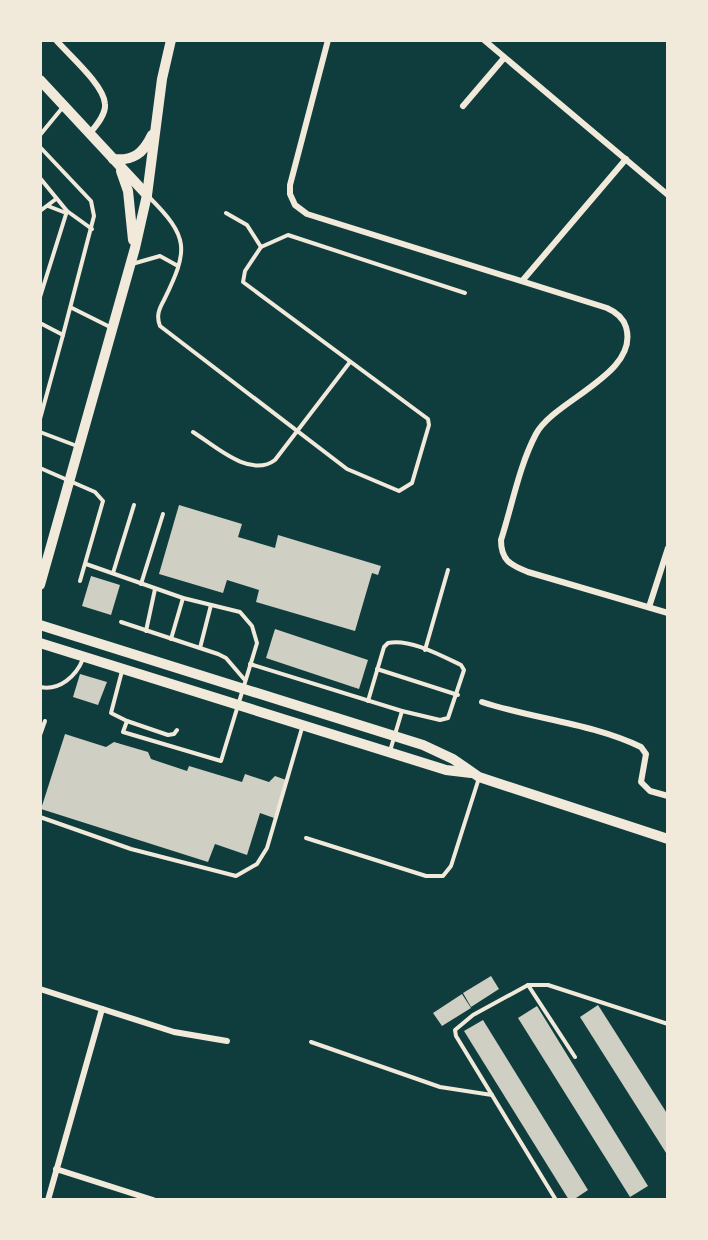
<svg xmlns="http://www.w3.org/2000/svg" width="708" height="1240" font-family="'Titillium Web',sans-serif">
  <rect width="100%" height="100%" fill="#0f3d3e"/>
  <g fill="#cfcfc3">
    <path d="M179,505L242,524L238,537L275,548L278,535L381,566L378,575L372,573L355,631L256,602L259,590L227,580L223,593L159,574Z"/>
    <path d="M91,576L120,585L111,615L82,606Z"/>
    <path d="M275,629L368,660L359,689L266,658Z"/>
    <path d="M80,674L107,682L98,705L73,697Z"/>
    <path d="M65,734L106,747L114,742L148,752L151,759L187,771L189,766L242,782L245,774L269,782L275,776L286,780L274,818L260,813L247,855L215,844L208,862L41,809Z"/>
    <path d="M491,976L499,989L471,1007L463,993Z"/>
    <path d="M462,994L471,1008L442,1026L433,1013Z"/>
    <path d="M598,1005L668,1115V1156L580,1017Z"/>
    <path d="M537,1006L648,1186L630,1197L518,1018Z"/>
    <path d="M483,1020L588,1190L573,1200H569L464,1031Z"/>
  </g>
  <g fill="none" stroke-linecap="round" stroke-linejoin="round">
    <g stroke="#f1e9da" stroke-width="4">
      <path d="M40,135L63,107"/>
      <path d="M40,147L91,201L94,216L63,335L40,323"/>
      <path d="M40,178L67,211L92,229"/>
      <path d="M149,197C189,237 189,249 164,300C159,309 156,316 160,326L347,469L399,491L412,483L429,425L428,419L243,282L245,271L261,247"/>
      <path d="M48,206L66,213"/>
      <path d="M40,211L56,199"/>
      <path d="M226,213L247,225L261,247L288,235L465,293"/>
      <path d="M132,264L160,256L178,266"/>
      <path d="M40,297L67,211"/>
      <path d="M72,308L112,328"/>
      <path d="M40,419L63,335"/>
      <path d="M40,432L77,446"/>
      <path d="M193,432C214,445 250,479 275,460L350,362"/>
      <path d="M40,468L95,492L103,501L80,581"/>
      <path d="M86,564L183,598L240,612L252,626L257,643L221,761L123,732L127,721L168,735L174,734L177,730"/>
      <path d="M113,573L134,505"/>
      <path d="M141,584L163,514"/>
      <path d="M121,622L218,654L226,658L244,679"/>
      <path d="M146,631L155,589"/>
      <path d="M171,639L183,598"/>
      <path d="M200,648L211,605"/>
      <path d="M425,650L448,570"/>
      <path d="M250,664L402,711"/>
      <path d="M377,669L458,695"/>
      <path d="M122,671L111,713L127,721"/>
      <path d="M40,687C60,691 76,676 83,659"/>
      <path d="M368,701L384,647L388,643C409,638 442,656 461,665L464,670L448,718L440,720L402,711L390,751"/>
      <path d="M40,735L45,721"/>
      <path d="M40,817L131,849L236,876L257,864L267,848L302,728"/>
      <path d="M306,838L426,876H443L451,866L479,778"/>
      <path d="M528,985L575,1057"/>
      <path d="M311,1042L440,1087L492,1095"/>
      <path d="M556,1200L456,1036L455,1030L473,1015L528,985H548L668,1024"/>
    </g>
    <g stroke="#f1e9da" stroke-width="6">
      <path d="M56,40C68,54 104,85 105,104C106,114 97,125 90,133"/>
      <path d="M328,40L290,185V194L295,205L307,214L607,308C616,312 623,317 626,327C640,374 554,400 536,434C519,466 512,506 501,540C501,560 510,565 528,572L668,613"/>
      <path d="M484,40L668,195"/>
      <path d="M463,106L504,58"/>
      <path d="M523,280L626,159"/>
      <path d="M649,607L668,548"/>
      <path d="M482,702C533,719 591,723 641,747L646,754L641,782L650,791L668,796"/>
      <path d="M40,989L174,1032L227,1041"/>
      <path d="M56,1169L153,1200"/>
      <path d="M48,1200L102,1009"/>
    </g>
    <g stroke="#f1e9da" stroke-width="10">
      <path d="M40,80L147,195"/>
      <path d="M113,159C133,161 143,154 152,135"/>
      <path d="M121,171L128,191L133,240"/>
      <path d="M40,585L135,248L147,195L162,79L171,40"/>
      <path d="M40,625L423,745L453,759L479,777L668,839"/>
      <path d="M40,643L446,770L471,773"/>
    </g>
  </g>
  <rect width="708" height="1240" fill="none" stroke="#f1e9da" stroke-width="84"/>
</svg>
